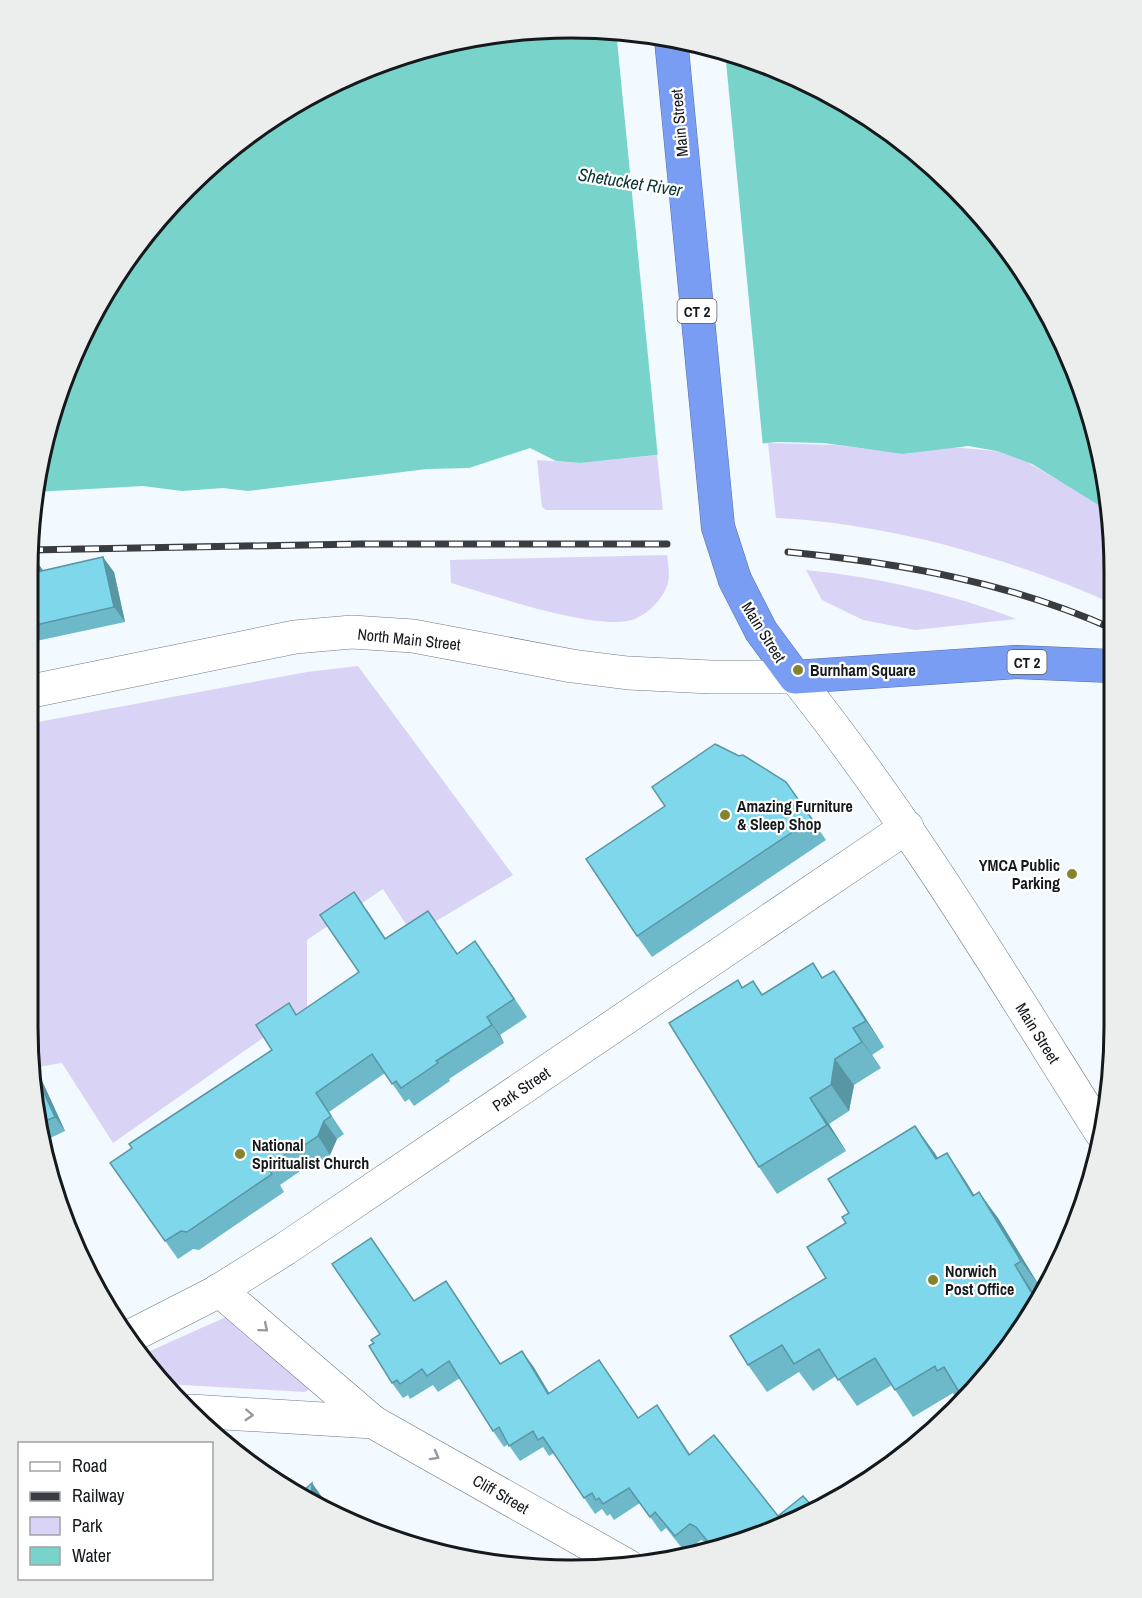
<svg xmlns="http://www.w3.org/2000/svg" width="1142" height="1598" font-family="'Archivo Narrow',sans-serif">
  <rect width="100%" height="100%" fill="#f2f9ff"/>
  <g fill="#d9d3f6">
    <path d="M768,443L836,445L906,454L950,447L997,451L1025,461L1110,510L1111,603C1010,558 887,523 776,518Z"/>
    <path d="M657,455L663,510H546L542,507L537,460L580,463Z"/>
    <path d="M667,555C668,563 670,574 668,583C663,599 650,612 635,619C600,633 489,594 451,583L450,560Z"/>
    <path d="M806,570C876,577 950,593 1016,619L915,630L863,620L822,600Z"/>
    <path d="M358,666L513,875L413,935L383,889L307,940V1007L113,1143L62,1063L32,1068L27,1027V724L307,672Z"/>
    <path d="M226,1317L312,1388L305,1392L167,1384L141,1355Z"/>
  </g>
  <path fill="#78d3cb" d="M607,28L712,46L812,83L902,140L980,213L1073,363L1110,500V512L1032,464L997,451L968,446L903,454L824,443L777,442L580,463L556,461L530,448L469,468L427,469L248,491L223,488L182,491L143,486L35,492L38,465L100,299L213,162L299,100L396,56L500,32Z"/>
  <path fill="#f2f9ff" d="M616,30L712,46L725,51L763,447L658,458Z"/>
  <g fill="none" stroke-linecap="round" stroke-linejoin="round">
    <defs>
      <g id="street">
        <path d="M795,677C910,821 1004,979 1102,1134"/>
        <path d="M219,1290L373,1422"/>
        <path d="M127,1338L215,1293L285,1249L907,827"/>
        <path d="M191,1411L373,1422L628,1566"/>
      </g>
      <path id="secondary" d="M27,692L295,637L352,632L413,636L572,666L628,673L711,677H795"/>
      <path id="highway" d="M735,580L761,631L795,677L1016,662L1111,666"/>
    </defs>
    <use href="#street" stroke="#6f7a82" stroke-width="34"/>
    <use href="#secondary" stroke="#6f7a82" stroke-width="34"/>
    <use href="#highway" stroke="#576fa8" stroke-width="34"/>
    <use href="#street" stroke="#fff" stroke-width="33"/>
    <use href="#secondary" stroke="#fff" stroke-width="33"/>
    <use href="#highway" stroke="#7a9df4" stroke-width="33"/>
    <defs>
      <g id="rail">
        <path d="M29,550L359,544H667"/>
        <path d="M788,552C900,563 1008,582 1111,628"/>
      </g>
    </defs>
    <use href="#rail" stroke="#393d41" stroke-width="7"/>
    <use href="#rail" stroke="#fff" stroke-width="4.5" stroke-dasharray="14" stroke-linecap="butt"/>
    <defs>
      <path id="highway-bridge" d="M671,39L718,527L735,580"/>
    </defs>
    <use href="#highway-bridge" stroke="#576fa8" stroke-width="34" stroke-linecap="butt"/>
    <use href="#highway-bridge" stroke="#7a9df4" stroke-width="33"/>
  </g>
  <g fill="#6db9ca">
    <path d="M34,557L43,571L114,572L125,622L27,643V571Z"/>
    <path d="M786,782L826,840L652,957L637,936Z"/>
    <path d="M367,910L386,939L488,959L527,1017L500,1035L504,1043L449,1079L450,1081L414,1106L409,1099L405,1102L385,1073L329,1112L344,1134L337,1139L330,1155L319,1162L312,1163L280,1185L284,1192L199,1250L193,1249L178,1259L110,1163L272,1050L297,1015L359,972Z"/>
    <path d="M834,971L852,997L884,1047L872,1055L881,1068L854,1085L849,1111L829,1124L846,1151L777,1194L759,1167L738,980L743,988L763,995L823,977Z"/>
    <path d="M33,1069L43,1083L65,1131L42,1142Z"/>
    <path d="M934,1152L938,1159L965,1180L974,1195L998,1218L1040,1287L1033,1292L961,1395L956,1398L953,1393L913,1417L892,1385L857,1406L836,1376L813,1391L799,1372L767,1392L748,1365L826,1278L849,1213Z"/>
    <path d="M457,1297L500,1364L533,1366L550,1394L638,1418L668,1421L690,1454L779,1529L711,1548L707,1543L701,1540L685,1552L666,1528L661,1532L640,1503L614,1520L610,1514L607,1516L602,1509L595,1514L554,1453L549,1456L543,1447L520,1461L508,1444L504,1447L493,1431L460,1378L438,1392L433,1385L410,1399L408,1395L403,1398L392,1383L374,1343L415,1301Z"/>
  </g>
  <g fill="#5996a4">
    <path d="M34,557L44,572H37Z"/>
    <path d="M103,557L114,572L125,622L114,607Z"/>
    <path d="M834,971L852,997L884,1047L866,1021Z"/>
    <path d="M487,1017L500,1035L504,1043L492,1025Z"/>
    <path d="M853,1028L872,1055L881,1068L862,1042Z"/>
    <path d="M835,1059L854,1085L849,1111L831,1085Z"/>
    <path d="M33,1069L43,1083L65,1131L55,1117Z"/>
    <path d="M810,1098L829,1124L846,1151L827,1125Z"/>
    <path d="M324,1121L337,1139L330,1155L318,1136Z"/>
    <path d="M915,1126L934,1152L955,1186L936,1159Z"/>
    <path d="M947,1153L965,1180L991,1223L973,1196Z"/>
    <path d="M979,1192L998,1218L1040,1287L1021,1261Z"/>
    <path d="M1015,1265L1033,1292L1038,1300L1037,1302Z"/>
    <path d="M446,1281L457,1297L511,1380L500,1364Z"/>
    <path d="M522,1351L533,1366L559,1410L548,1394Z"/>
    <path d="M312,1483L325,1501L324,1511L311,1502Z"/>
  </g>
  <g fill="#7fd7eb" stroke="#5996a4" stroke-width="1.5">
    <path d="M34,557L37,572L103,557L114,607L27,627V571L28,558Z"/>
    <path d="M715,744L739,756L743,755L786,782L812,819L637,936L586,859L665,806L652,787Z"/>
    <path d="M354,892L385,939L428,911L457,954L475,941L514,999L487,1017L492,1025L436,1061L438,1063L401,1088L396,1081L392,1084L372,1054L316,1093L331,1116L324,1121L318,1136L306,1144L299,1145L267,1167L272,1174L187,1232L181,1231L165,1241L110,1163L132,1148L129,1144L272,1050L256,1025L289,1003L296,1015L359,972L320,915Z"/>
    <path d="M813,963L822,978L834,971L866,1021L853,1028L862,1042L835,1059L831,1085L810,1098L827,1125L759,1167L669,1023L738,980L742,988L753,981L762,995Z"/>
    <path d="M33,1069L55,1117L40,1123Z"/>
    <path d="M915,1126L936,1159L947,1153L973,1196L979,1192L1021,1261L1015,1265L1037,1302L1002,1358L964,1400L944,1367L937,1371L935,1366L895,1390L875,1358L838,1380L819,1349L794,1364L782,1345L748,1365L730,1336L826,1278L807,1247L846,1223L842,1217L849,1213L828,1179Z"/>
    <path d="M371,1238L414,1301L446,1281L500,1364L522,1351L548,1394L599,1360L638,1418L657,1405L689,1455L714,1435L778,1516L803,1496L814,1508L779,1529L712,1547L696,1527L690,1524L675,1536L655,1512L650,1517L629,1488L603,1504L599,1498L596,1500L592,1493L584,1498L543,1437L538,1440L533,1431L509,1446L499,1427L493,1431L449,1361L427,1376L422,1369L400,1384L397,1380L392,1383L369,1346L374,1343L371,1340L380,1334L332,1264Z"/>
    <path d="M312,1483L311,1502L300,1494Z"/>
  </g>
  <defs><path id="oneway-chevron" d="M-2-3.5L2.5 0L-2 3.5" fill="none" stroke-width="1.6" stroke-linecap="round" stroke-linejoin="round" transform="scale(1.5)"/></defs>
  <g stroke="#969899">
    <use href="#oneway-chevron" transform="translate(264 1328) rotate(40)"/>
    <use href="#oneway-chevron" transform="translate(249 1415) rotate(3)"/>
    <use href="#oneway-chevron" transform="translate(435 1456) rotate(29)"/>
  </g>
  <g fill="#84842e" stroke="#fff" stroke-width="2">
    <circle cx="798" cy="670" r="6"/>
    <circle cx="725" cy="815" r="6"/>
    <circle cx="1072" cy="874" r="6"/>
    <circle cx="240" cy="1154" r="6"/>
    <circle cx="933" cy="1280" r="6"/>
  </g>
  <g text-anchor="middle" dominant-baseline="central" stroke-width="4.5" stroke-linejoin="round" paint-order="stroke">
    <g fill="#fff" stroke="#5b5e60" stroke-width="1.5">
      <rect x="677.5" y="299" width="39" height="24" rx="4.5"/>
      <rect x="1007.5" y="650" width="39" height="24" rx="4.5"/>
    </g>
    <g font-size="15" font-weight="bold" fill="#15191c">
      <text x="697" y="311">CT 2</text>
      <text x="1027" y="662">CT 2</text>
    </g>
    <g font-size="16" fill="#15191c" stroke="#fff">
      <text transform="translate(679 123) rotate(-95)">Main Street</text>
      <text transform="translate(764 632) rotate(58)">Main Street</text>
      <text transform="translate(409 639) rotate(6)">North Main Street</text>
      <text transform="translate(1038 1033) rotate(58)">Main Street</text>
      <text transform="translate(521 1089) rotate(-34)">Park Street</text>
      <text transform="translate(501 1494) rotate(30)">Cliff Street</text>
    </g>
    <g font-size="16" font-weight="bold" fill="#15191c" stroke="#fff" text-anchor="start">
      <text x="810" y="670">Burnham Square</text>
      <text x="737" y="806">Amazing Furniture<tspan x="737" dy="18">&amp; Sleep Shop</tspan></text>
      <text x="1060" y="865" text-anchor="end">YMCA Public<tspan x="1060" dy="18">Parking</tspan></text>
      <text x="252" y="1145">National<tspan x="252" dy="18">Spiritualist Church</tspan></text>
      <text x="945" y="1271">Norwich<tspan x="945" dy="18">Post Office</tspan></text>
    </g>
    <g font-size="18" font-style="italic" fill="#093633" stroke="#fff">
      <text transform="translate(630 182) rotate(9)">Shetucket River</text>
    </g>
  </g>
  <path d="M0 0H1142V1598H0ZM571 38H571A533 533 0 0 1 1104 571V1027A533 533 0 0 1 571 1560H571A533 533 0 0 1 38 1027V571A533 533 0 0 1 571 38Z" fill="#eceded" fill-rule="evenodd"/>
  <path fill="none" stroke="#15191c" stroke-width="3" d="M571 38H571A533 533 0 0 1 1104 571V1027A533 533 0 0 1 571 1560H571A533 533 0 0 1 38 1027V571A533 533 0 0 1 571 38Z"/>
  <rect x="18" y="1442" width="195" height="138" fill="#ffffff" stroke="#a1a3a4" stroke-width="1.5"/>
  <rect x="30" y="1462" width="30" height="9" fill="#ffffff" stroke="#a1a3a4" stroke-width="1.5"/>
  <text x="72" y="1472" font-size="18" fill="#15191c">Road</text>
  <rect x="30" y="1492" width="30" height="9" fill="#393d41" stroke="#a1a3a4" stroke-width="1.5"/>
  <text x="72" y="1502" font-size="18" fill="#15191c">Railway</text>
  <rect x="30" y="1517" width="30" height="18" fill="#d9d3f6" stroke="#a1a3a4" stroke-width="1.5"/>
  <text x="72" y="1532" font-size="18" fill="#15191c">Park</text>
  <rect x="30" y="1547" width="30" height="18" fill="#78d3cb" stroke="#a1a3a4" stroke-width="1.5"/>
  <text x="72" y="1562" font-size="18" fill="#15191c">Water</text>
</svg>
